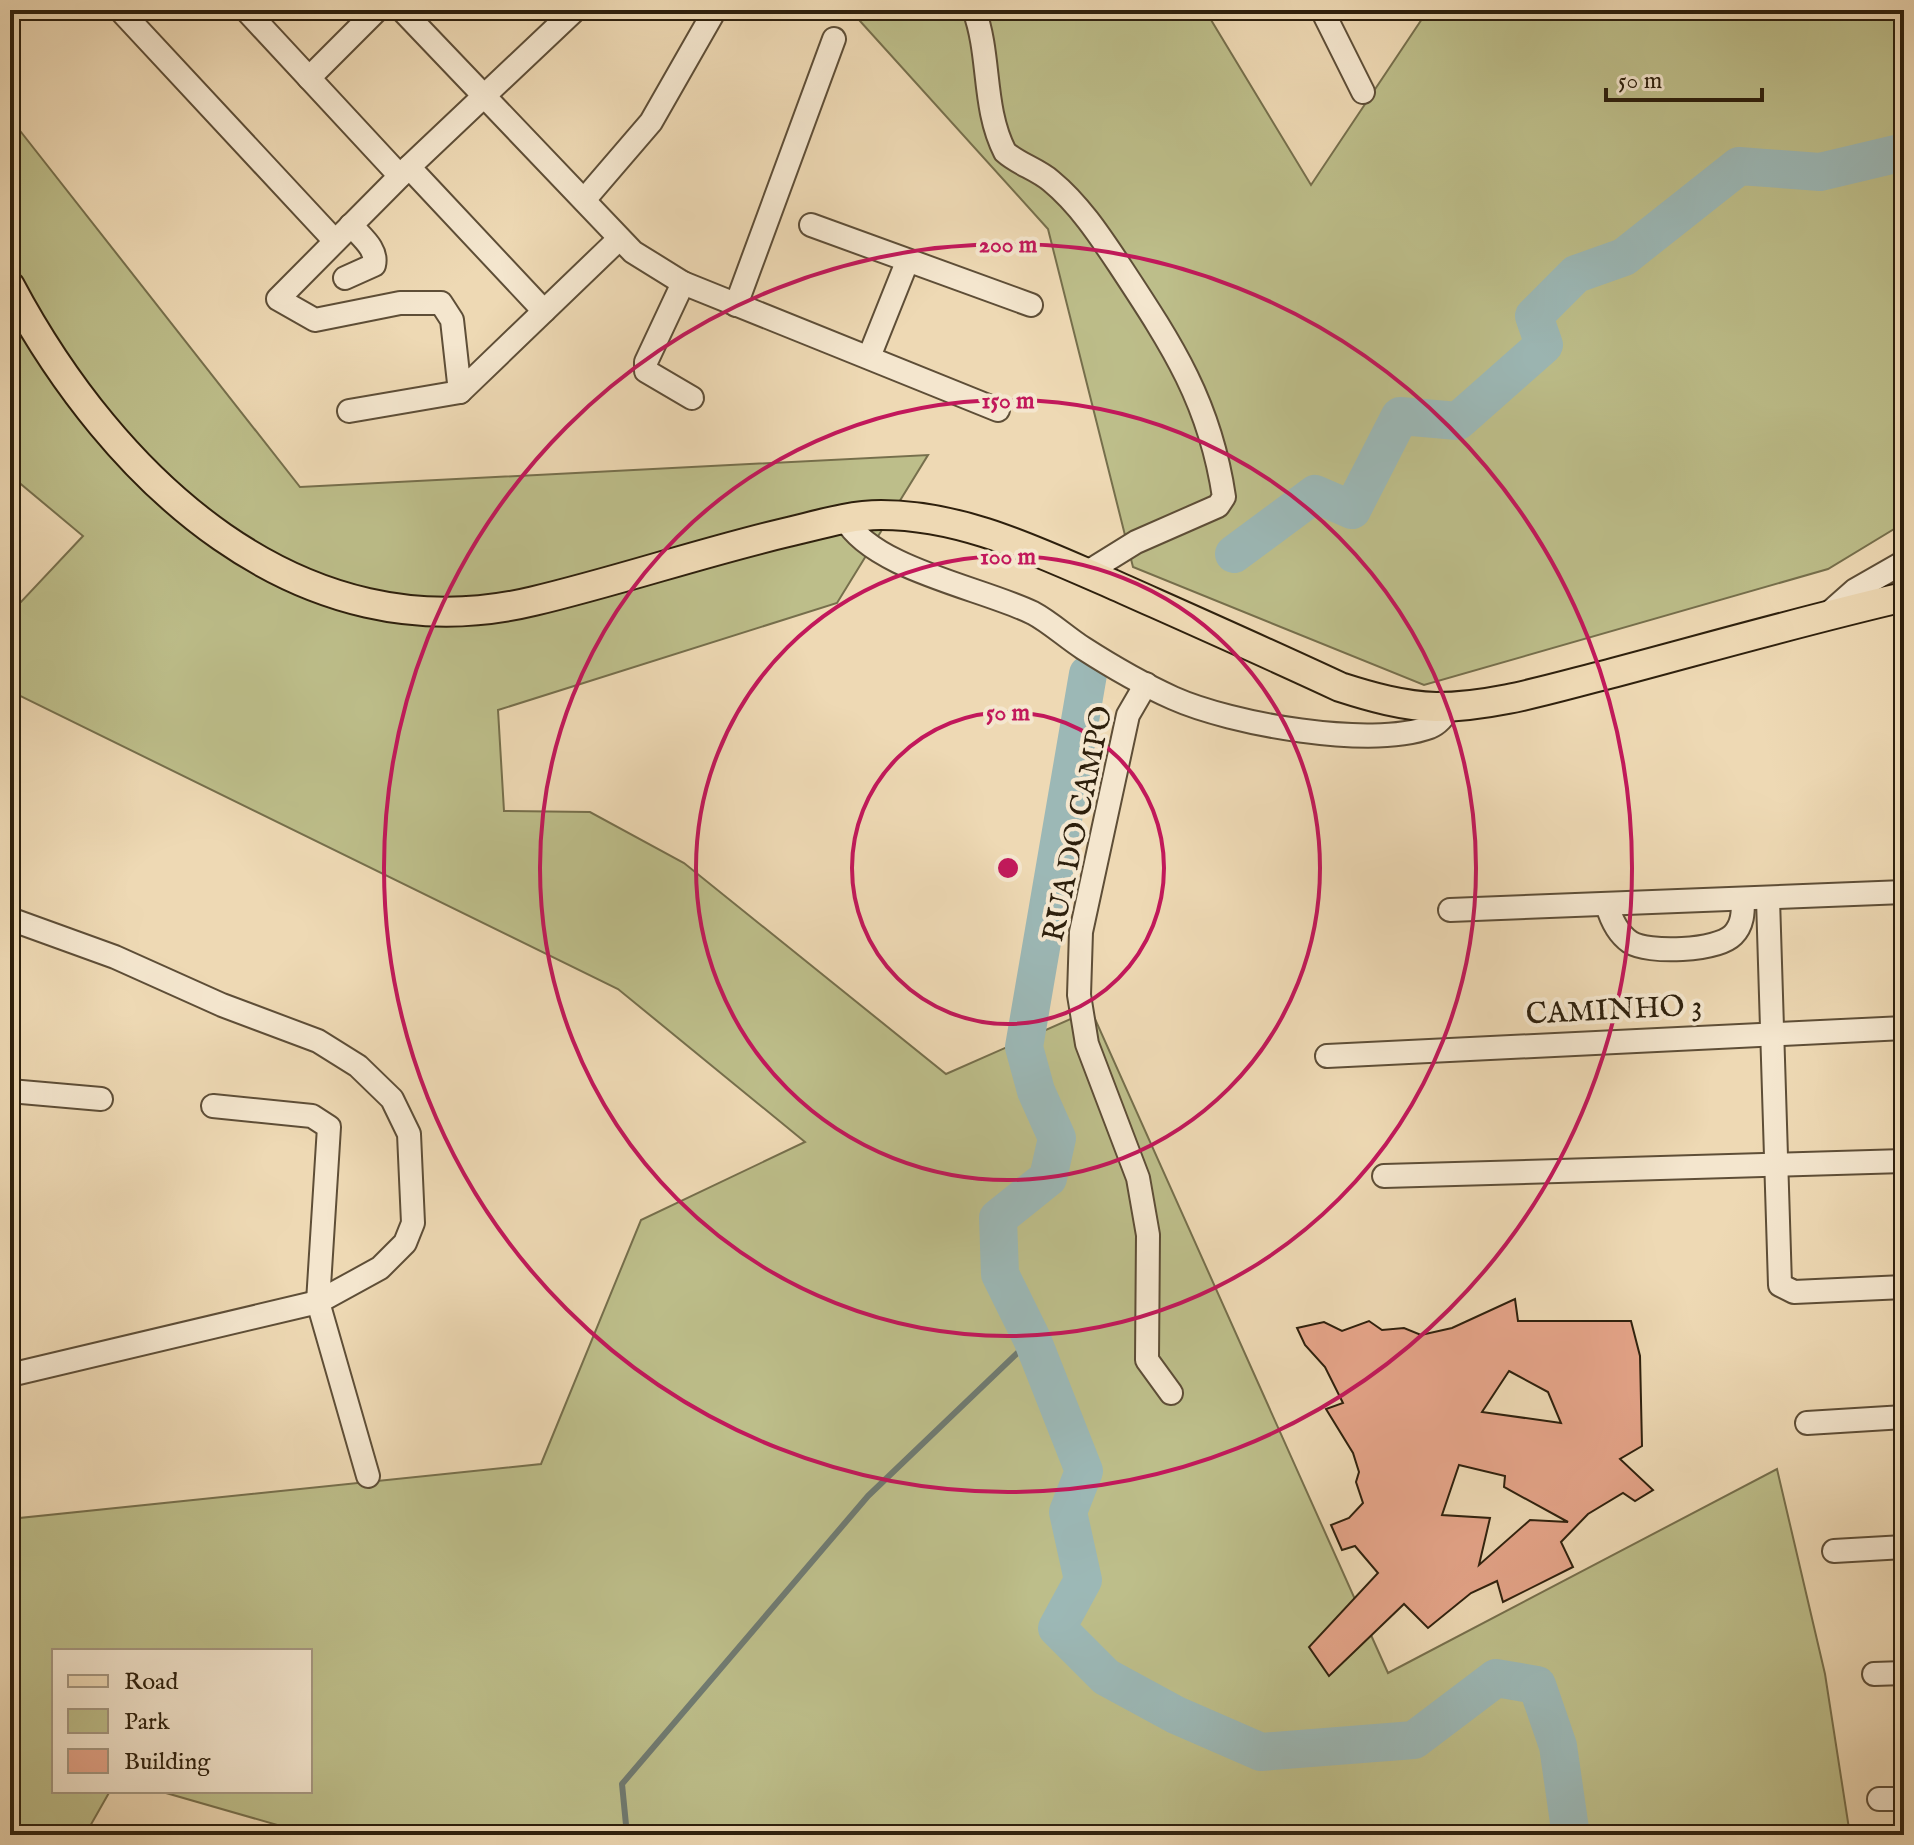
<svg xmlns="http://www.w3.org/2000/svg" width="1914" height="1845" font-family="'IM FELL English',serif">
  <rect width="100%" height="100%" fill="#eed9b4"/>
  <filter id="stains"><feTurbulence type="fractalNoise" baseFrequency=".0025" numOctaves="4"/><feColorMatrix values="0 0 0 0 .2 0 0 0 0 .09 0 0 0 0 .02 0 0 0 .5 -.17"/></filter>
  <radialGradient id="worn" r=".72"><stop offset=".6" stop-color="#630" stop-opacity="0"/><stop offset="1" stop-color="#630" stop-opacity=".3"/></radialGradient>
  <g fill="#bdbe8a" stroke="#766f4c" stroke-width="2">
    <path d="M850,10H1205L1311,185L1428,10H1904V523L1828,569L1424,685L1133,567L1048,229Z"/>
    <path d="M10,118L300,487L928,455L837,603L498,710L504,811L590,812L684,863L946,1074L1091,1010L1388,1673L1777,1469L1825,1674L1850,1835H312L159,1791H310V1651H54V1791H110L85,1835H10V1519L541,1464L641,1220L805,1142L618,989L10,691V599L21,602L83,536L10,475Z"/>
  </g>
  <g fill="none" stroke-linecap="round" stroke-linejoin="round">
    <path stroke="#707b72" stroke-width="6" d="M627,1835L622,1784L868,1496L1032,1339"/>
    <g stroke="#9cb8b6" stroke-width="38">
      <path d="M1234,554L1315,494L1352,510L1400,416L1458,421L1544,345L1534,316L1576,274L1624,257L1739,166L1820,172L1904,152"/>
      <path d="M1088,674L1024,1047L1036,1091L1057,1138L1048,1178L998,1218L1000,1274L1032,1339L1084,1471L1068,1512L1083,1580L1057,1628L1106,1677L1176,1715L1261,1752L1414,1740L1496,1678L1537,1685L1558,1746L1570,1829L1567,1835"/>
    </g>
  </g>
  <path fill="#e6a58a" stroke="#2e200d" stroke-width="2" fill-rule="evenodd" d="M1515,1299L1518,1321H1631L1640,1356L1642,1446L1620,1459L1653,1490L1635,1501L1623,1493L1588,1514L1561,1542L1573,1567L1503,1602L1497,1581L1471,1593L1428,1628L1404,1604L1329,1676L1309,1647L1378,1573L1355,1546L1342,1550L1331,1525L1349,1518L1363,1503L1356,1482L1359,1472L1353,1453L1326,1409L1343,1403L1325,1367L1305,1345L1297,1328L1324,1322L1342,1331L1369,1321L1382,1330L1404,1328L1421,1335L1452,1328ZM1509,1371L1548,1392L1561,1423L1482,1412ZM1459,1465L1505,1476L1504,1487L1568,1522L1530,1520L1479,1565L1490,1518L1442,1515Z"/>
  <g fill="none" stroke-linecap="round" stroke-linejoin="round">
    <defs>
      <g id="minor">
        <path d="M120,10L335,241"/>
        <path d="M246,10L400,176"/>
        <path d="M402,10L633,252L683,283L998,410"/>
        <path d="M575,10L409,167L278,299L315,320L400,303H441L452,320L460,392L619,239"/>
        <path d="M974,10C991,56 982,107 1005,152C1018,164 1037,169 1051,181C1079,204 1100,236 1120,266C1172,345 1210,402 1224,497L1218,506L1136,542L1086,573"/>
        <path d="M1322,10L1363,92"/>
        <path d="M309,78L377,10"/>
        <path d="M409,167L544,311"/>
        <path d="M584,200L651,122L715,10"/>
        <path d="M811,225L1031,305"/>
        <path d="M345,278L374,265C378,249 361,237 351,225"/>
        <path d="M683,283L646,362V371L692,398"/>
        <path d="M736,305L834,39"/>
        <path d="M869,357L907,262"/>
        <path d="M349,411L460,392"/>
        <path d="M845,519C873,569 982,588 1033,613C1050,622 1066,637 1083,648C1111,666 1142,684 1173,698C1231,724 1370,749 1430,727C1440,723 1445,714 1451,706"/>
        <path d="M1829,613L1855,590L1904,562"/>
        <path d="M1146,684L1128,715L1081,932L1079,995L1087,1044L1138,1178L1148,1235L1147,1360L1171,1393"/>
        <path d="M1768,899L1780,1285L1794,1292L1904,1287"/>
        <path d="M1607,905C1611,919 1617,933 1630,942C1648,954 1717,951 1733,935C1743,925 1743,912 1743,900"/>
        <path d="M1450,910L1904,892"/>
        <path d="M10,919L115,957L222,1005L318,1041L358,1066L392,1099L409,1134L413,1223L405,1243L380,1268L318,1302L10,1375"/>
        <path d="M1327,1056L1904,1028"/>
        <path d="M10,1091L101,1099"/>
        <path d="M213,1106L312,1116L329,1127L318,1302L368,1476"/>
        <path d="M1384,1176L1904,1161"/>
        <path d="M1807,1423L1904,1417"/>
        <path d="M1834,1551L1904,1547"/>
        <path d="M1874,1674L1904,1673"/>
        <path d="M1879,1799H1904"/>
      </g>
      <path id="major" d="M10,286C112,478 299,658 534,601C618,581 700,553 784,533C815,526 848,515 881,515C964,515 1037,552 1112,584C1188,618 1265,652 1340,687C1371,697 1403,706 1436,707C1494,707 1553,688 1609,674C1707,648 1805,620 1904,597"/>
    </defs>
    <use href="#minor" stroke="#5e4e37" stroke-width="26"/>
    <use href="#major" stroke="#2e200d" stroke-width="32"/>
    <use href="#minor" stroke="#f4e6ce" stroke-width="22"/>
    <use href="#major" stroke="#eed9b4" stroke-width="28"/>
  </g>
  <g fill="none" stroke="#c2185b" stroke-width="4">
    <circle cx="1008" cy="868" r="156"/>
    <circle cx="1008" cy="868" r="312"/>
    <circle cx="1008" cy="868" r="468"/>
    <circle cx="1008" cy="868" r="624"/>
  </g>
  <g text-anchor="middle" dominant-baseline="central" stroke-width="8" stroke-linejoin="round" paint-order="stroke">
    <g font-size="30" fill="#2e200d" stroke="#f4e6ce">
      <text transform="translate(1079 824) rotate(-78)">RUA DO CAMPO</text>
      <text transform="translate(1614 1011) rotate(-3)">CAMINHO 3</text>
    </g>
  </g>
  <circle cx="1008" cy="868" r="12" fill="#c2185b" stroke="#f4e6ce" stroke-width="4"/>
  <g font-size="24" text-anchor="middle" font-weight="bold" fill="#c2185b" stroke="#f4e6ce" stroke-width="8" stroke-linejoin="round" paint-order="stroke">
    <text x="1008" y="252">200 m</text>
    <text x="1008" y="408">150 m</text>
    <text x="1008" y="564">100 m</text>
    <text x="1008" y="720">50 m</text>
  </g>
  <rect width="1914" height="1845" fill="none" stroke="#eed9b4" stroke-width="40"/>
  <rect x="12" y="12" width="1890" height="1821" fill="none" stroke="#2e200d" stroke-width="4"/>
  <rect x="20" y="20" width="1874" height="1805" fill="none" stroke="#2e200d" stroke-width="2"/>
  <rect x="52" y="1649" width="260" height="144" fill="#f4e6ce" stroke="#a59781" stroke-width="2"/>
  <rect x="68" y="1675" width="40" height="12" fill="#eed9b4" stroke="#a59781" stroke-width="2"/>
  <text x="124" y="1689" font-size="24" fill="#2e200d">Road</text>
  <rect x="68" y="1709" width="40" height="24" fill="#bdbe8a" stroke="#a59781" stroke-width="2"/>
  <text x="124" y="1729" font-size="24" fill="#2e200d">Park</text>
  <rect x="68" y="1749" width="40" height="24" fill="#e6a58a" stroke="#a59781" stroke-width="2"/>
  <text x="124" y="1769" font-size="24" fill="#2e200d">Building</text>
  <path d="M1606 88v12h156v-12" fill="none" stroke="#2e200d" stroke-width="4"/>
  <text x="1618" y="88" font-size="24" fill="#2e200d" stroke="#f4e6ce" stroke-width="6" paint-order="stroke">50 m</text>
  <rect width="100%" height="100%" filter="url(#stains)"/>
  <rect width="100%" height="100%" fill="url(#worn)"/>
</svg>
